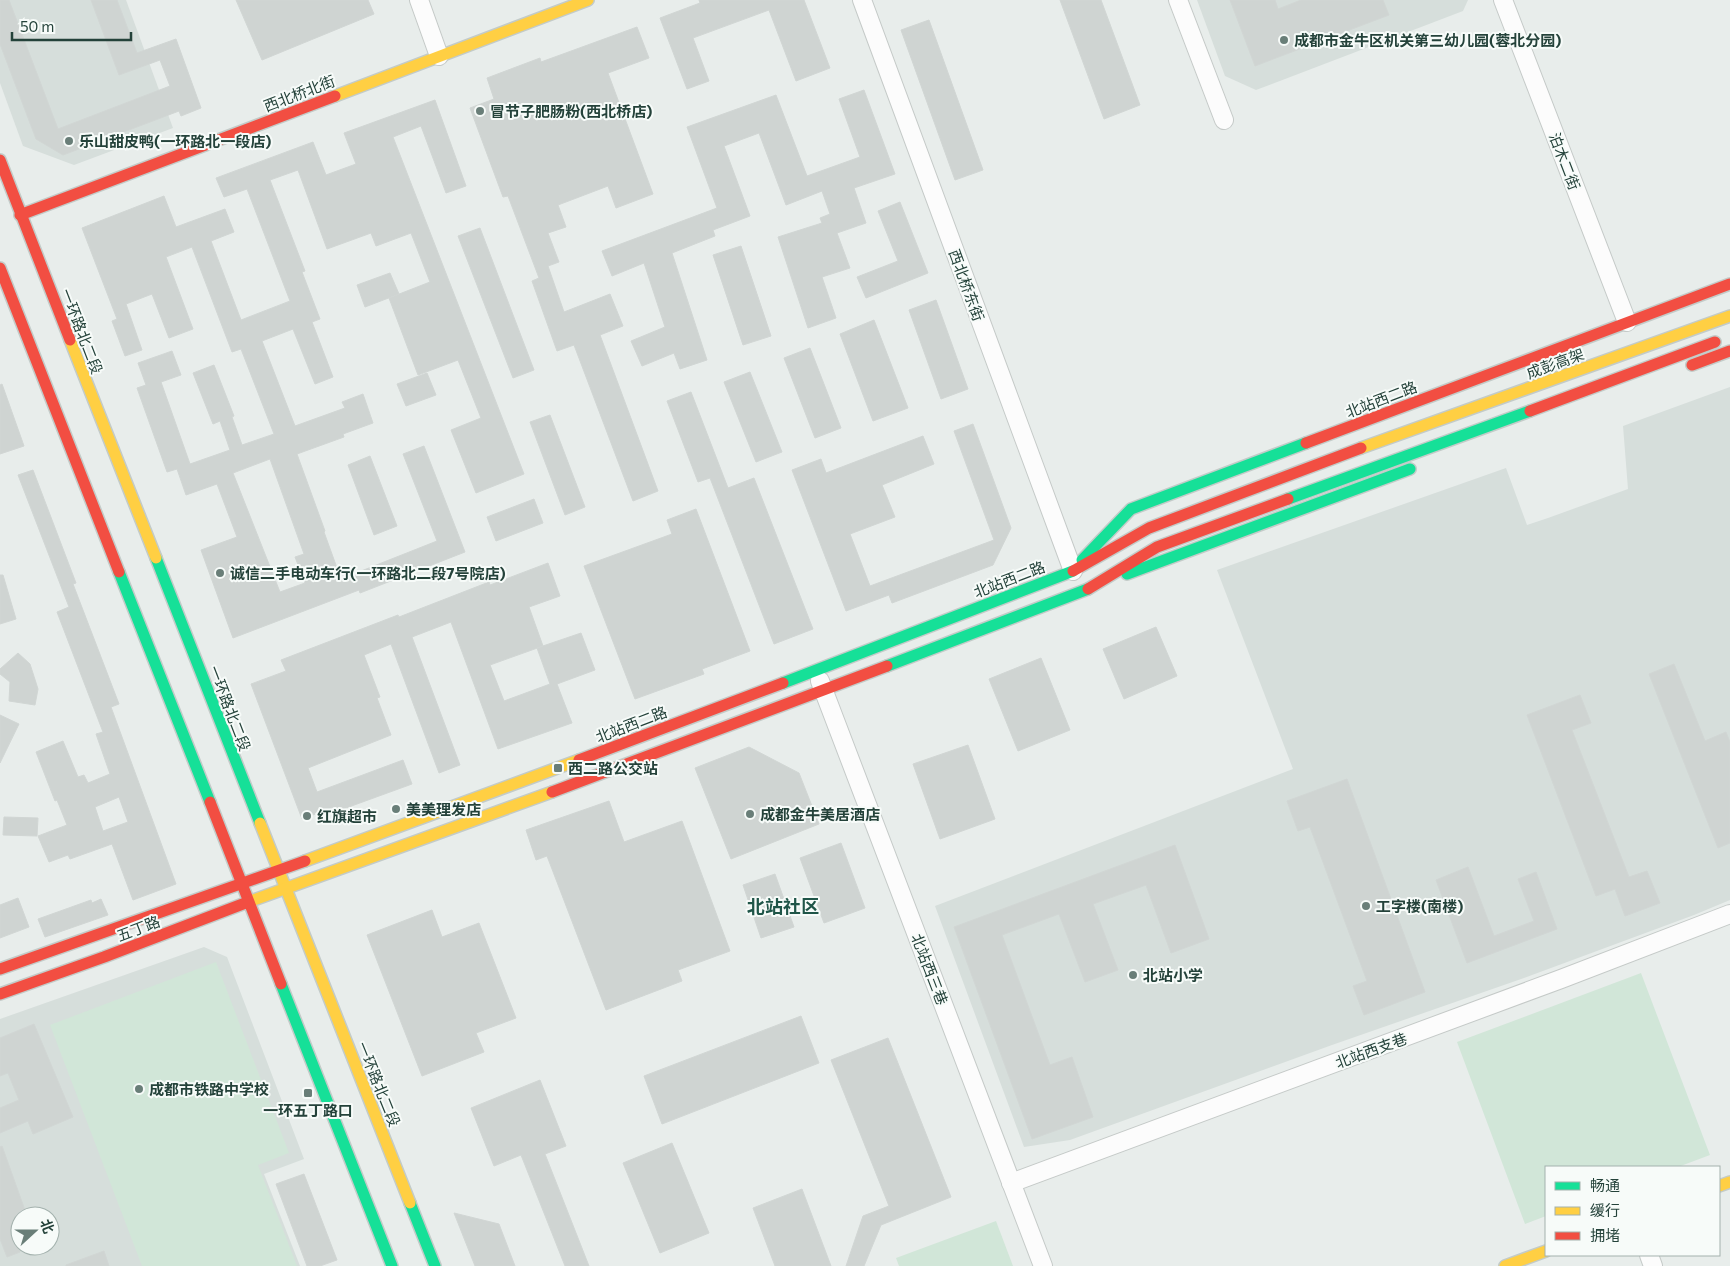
<svg xmlns="http://www.w3.org/2000/svg" width="1730" height="1266" font-family="Commissioner,'Noto Sans SC',sans-serif">
  <rect width="100%" height="100%" fill="#e8edeb"/>
  <g fill="#d6dedb" fill-rule="evenodd">
    <path d="M0,0H126L173,128L74,165L23,146L0,83Z"/>
    <path d="M1197,0H1468L1463,11L1256,90L1225,76Z"/>
    <path d="M1730,387V900L1694,915L1524,978L1332,1045L1070,1140L1024,1147L935,906L1293,769L1217,570L1506,468L1527,525L1548,518L1628,489L1623,426Z"/>
    <path d="M204,947L227,957L304,1159L264,1174L300,1266H0V1019ZM20,1216H50V1246H20Z"/>
  </g>
  <g fill="#d1e6d8">
    <path d="M216,962L289,1153L258,1165L297,1266H142L50,1025Z"/>
    <path d="M1641,973L1710,1155L1678,1167H1546V1216L1525,1224L1457,1042Z"/>
    <path d="M996,1221L1013,1266H899L896,1258Z"/>
  </g>
  <g fill="#cfd4d2" stroke="#d1d6d4" fill-rule="evenodd">
    <path d="M0,0H9L58,129L170,86L160,60L119,75L91,0H117L137,53L176,39L201,108L181,116L179,111L63,155L36,139L0,44Z"/>
    <path d="M236,0H368L374,14L262,60Z"/>
    <path d="M699,0H804L830,68L796,81L769,10L693,38L709,81L687,89L660,18L700,3Z"/>
    <path d="M1060,0H1101L1140,105L1104,119Z"/>
    <path d="M1230,0H1275L1278,9L1301,0H1383L1389,15L1255,66Z"/>
    <path d="M929,20L983,170L955,180L901,30Z"/>
    <path d="M637,27L649,58L608,73L653,194L616,208L608,186L558,205L566,227L548,233L559,262L548,266L564,312L610,294L623,326L600,335L658,491L633,501L574,345L557,351L532,281L539,278L508,196L503,197L470,108L494,99L487,78L540,58L541,62Z"/>
    <path d="M864,90L895,174L854,188L866,223L837,233L850,268L822,277L836,318L808,328L778,237L822,223L820,218L830,214L822,191L786,205L759,133L724,146L750,216L713,230L715,236L672,253L707,360L680,369L674,353L642,366L631,341L665,327L644,263L612,276L602,251L717,208L687,127L776,95L807,176L860,157L839,99Z"/>
    <path d="M435,100L466,186L446,193L421,126L393,137L524,474L476,493L451,430L481,418L458,360L418,375L389,298L430,282L411,233L376,246L371,233L327,249L298,170L270,180L305,271L302,272L320,319L312,322L333,377L315,384L293,329L262,341L295,426L345,408L342,402L363,394L373,423L343,434L344,437L297,454L325,531L324,532L341,579L437,541L403,454L424,446L465,552L360,593L359,590L233,638L201,550L237,537L217,484L186,495L177,469L167,472L137,388L146,385L138,363L172,351L181,375L161,382L190,464L230,450L220,421L213,424L193,373L214,365L234,416L232,417L242,445L274,434L241,349L232,352L192,247L166,257L193,329L169,338L152,294L126,304L142,350L125,356L112,321L117,319L82,228L164,196L176,227L225,209L234,232L211,241L241,320L290,301L247,189L224,197L216,178L313,142L326,175L356,164L344,133ZM270,459L304,554L295,557L305,583L280,592L233,473Z"/>
    <path d="M900,202L928,273L866,298L857,277L898,261L878,211Z"/>
    <path d="M480,228L534,370L513,378L458,236Z"/>
    <path d="M741,246L771,336L743,345L713,255Z"/>
    <path d="M390,273L399,294L365,307L357,285Z"/>
    <path d="M936,300L968,389L941,399L909,310Z"/>
    <path d="M874,320L908,408L873,421L840,334Z"/>
    <path d="M810,348L841,428L815,438L784,358Z"/>
    <path d="M750,372L782,452L756,462L724,382Z"/>
    <path d="M427,373L436,395L406,406L397,384Z"/>
    <path d="M2,384L24,446L0,454V385Z"/>
    <path d="M691,392L728,488L754,478L813,629L774,644L710,478L698,482L667,401Z"/>
    <path d="M550,415L585,507L565,515L530,422Z"/>
    <path d="M973,424L1011,528L993,565L892,603L889,595L846,611L792,470L821,459L826,473L923,436L934,464L882,485L895,517L850,534L870,586L994,540L954,431Z"/>
    <path d="M370,456L397,526L374,535L348,465Z"/>
    <path d="M33,470L76,583L73,584L119,704L111,707L176,884L133,900L112,844L70,859L68,855L49,862L38,836L67,825L57,800L55,801L36,752L63,741L78,777L84,775L88,783L110,774L96,734L103,732L57,612L69,607L18,475ZM119,797L128,822L103,831L95,807Z"/>
    <path d="M534,499L543,523L496,541L487,517Z"/>
    <path d="M696,509L750,651L702,669L704,674L635,699L584,566L672,534L667,520Z"/>
    <path d="M548,563L560,596L529,607L543,646L490,665L504,701L550,684L537,648L581,633L595,670L557,684L572,723L498,749L451,622L412,637L460,765L439,773L391,644L364,655L380,697L377,698L391,735L308,768L317,792L403,760L412,784L335,812L334,807L302,819L251,684L286,671L281,660L398,615L399,617L489,582L490,585Z"/>
    <path d="M0,575H3L16,619L0,624Z"/>
    <path d="M1156,627L1177,676L1124,699L1103,649Z"/>
    <path d="M18,653L30,664L38,689L35,705L9,701L10,682L0,674V669Z"/>
    <path d="M1041,658L1070,730L1018,751L989,679Z"/>
    <path d="M1674,664L1705,741L1726,732L1730,742V843L1718,848L1649,674Z"/>
    <path d="M1580,695L1591,723L1572,730L1629,877L1647,871L1660,903L1625,916L1615,889L1596,896L1527,715Z"/>
    <path d="M0,715L19,724L0,763Z"/>
    <path d="M968,745L995,819L940,839L913,764Z"/>
    <path d="M749,747L799,773L819,824L731,859L695,768Z"/>
    <path d="M1347,779L1425,992L1364,1015L1353,986L1367,981L1310,827L1298,831L1287,801Z"/>
    <path d="M609,801L624,842L682,821L730,951L678,970L682,981L606,1010L547,856L536,860L526,830Z"/>
    <path d="M4,817L38,818L37,836L3,835Z"/>
    <path d="M841,843L865,908L824,923L800,858Z"/>
    <path d="M1175,845L1209,939L1171,953L1146,885L1093,904L1118,970L1085,982L1059,914L1002,935L1050,1065L1072,1057L1093,1117L1032,1139L954,927Z"/>
    <path d="M1468,867L1494,936L1534,921L1518,879L1536,872L1557,929L1467,963L1436,880Z"/>
    <path d="M775,874L794,927L761,938L743,885Z"/>
    <path d="M18,898L29,927L0,938V905Z"/>
    <path d="M101,899L108,915L45,937L38,919L91,900L92,903Z"/>
    <path d="M432,910L442,937L479,923L516,1018L476,1033L484,1052L422,1076L367,935Z"/>
    <path d="M801,1016L819,1063L662,1124L644,1076Z"/>
    <path d="M34,1024L73,1117L33,1134L28,1121L0,1133V1108L19,1100L8,1073L0,1076V1038Z"/>
    <path d="M888,1038L951,1197L881,1225L864,1266H846L863,1216L889,1206L831,1060Z"/>
    <path d="M540,1080L566,1146L545,1154L589,1266H565L521,1155L494,1166L471,1108Z"/>
    <path d="M672,1143L709,1233L660,1253L623,1163Z"/>
    <path d="M2,1146L27,1216H20V1252L7,1257L0,1239V1147Z"/>
    <path d="M304,1174L337,1260L320,1266H307L276,1184Z"/>
    <path d="M802,1189L831,1266H775L753,1208Z"/>
    <path d="M454,1213L499,1224L515,1266H475Z"/>
    <path d="M104,1251L109,1266H66V1265Z"/>
  </g>
  <g fill="none" stroke-linecap="round" stroke-linejoin="round">
    <defs>
      <g id="street">
        <path d="M419,0L439,56"/>
        <path d="M862,0L1073,571"/>
        <path d="M1178,0L1224,120"/>
        <path d="M1503,0L1627,322"/>
        <path d="M820,681L1043,1266"/>
        <path d="M1011,1183L1561,979L1730,914"/>
        <path d="M1649,1255L1653,1266"/>
      </g>
      <g id="fast">
        <path d="M1288,499L1530,411"/>
        <path d="M156,558L260,823"/>
        <path d="M1082,560L1131,509L1306,443"/>
        <path d="M119,572L210,802"/>
        <path d="M1127,574L1410,469"/>
        <path d="M887,666L1088,589"/>
        <path d="M783,683L1073,571"/>
        <path d="M281,984L392,1266"/>
        <path d="M410,1203L435,1266"/>
      </g>
      <g id="slow">
        <path d="M335,96L588,0"/>
        <path d="M70,340L156,558"/>
        <path d="M1361,448L1730,316"/>
        <path d="M260,823L410,1203"/>
        <path d="M305,861L579,760"/>
        <path d="M248,902L552,792"/>
        <path d="M1719,1186L1730,1182"/>
        <path d="M1505,1266L1546,1251"/>
      </g>
      <g id="jam">
        <path d="M0,160L70,340"/>
        <path d="M20,215L335,96"/>
        <path d="M0,268L119,572"/>
        <path d="M1692,365L1730,351"/>
        <path d="M1530,411L1715,342"/>
        <path d="M1306,443L1730,284"/>
        <path d="M1073,571L1149,528L1361,448"/>
        <path d="M1088,589L1157,547L1288,499"/>
        <path d="M579,760L783,683"/>
        <path d="M552,792L887,666"/>
        <path d="M210,802L281,984"/>
        <path d="M0,969L305,861"/>
        <path d="M0,994L104,957L248,902"/>
      </g>
    </defs>
    <use href="#street" stroke="#c5cac8" stroke-width="20"/>
    <use href="#fast" stroke="#c3cbc8" stroke-width="14"/>
    <use href="#slow" stroke="#c3cbc8" stroke-width="14"/>
    <use href="#jam" stroke="#c3cbc8" stroke-width="14"/>
    <use href="#street" stroke="#fcfcfc" stroke-width="18"/>
    <use href="#fast" stroke="#16e098" stroke-width="11"/>
    <use href="#slow" stroke="#ffcf43" stroke-width="11"/>
    <use href="#jam" stroke="#f24e42" stroke-width="11"/>
  </g>
  <g fill="#697e78" stroke="#f7fbf9" stroke-width="2">
    <circle cx="1284" cy="40" r="5"/>
    <circle cx="480" cy="111" r="5"/>
    <circle cx="69" cy="141" r="5"/>
    <circle cx="220" cy="573" r="5"/>
    <rect x="553" y="763" width="10" height="10" rx="2.5"/>
    <circle cx="396" cy="809" r="5"/>
    <circle cx="750" cy="814" r="5"/>
    <circle cx="307" cy="816" r="5"/>
    <circle cx="1366" cy="906" r="5"/>
    <circle cx="1133" cy="975" r="5"/>
    <circle cx="139" cy="1089" r="5"/>
    <rect x="303" y="1088" width="10" height="10" rx="2.5"/>
  </g>
  <g text-anchor="middle" dominant-baseline="central" stroke-width="4" stroke-linejoin="round" paint-order="stroke">
    <g font-size="15" font-weight="bold" fill="#24423a" stroke="#f7fbf9" text-anchor="start">
      <text x="1294" y="40">成都市金牛区机关第三幼儿园(蓉北分园)</text>
      <text x="490" y="111">冒节子肥肠粉(西北桥店)</text>
      <text x="79" y="141">乐山甜皮鸭(一环路北一段店)</text>
      <text x="230" y="573">诚信二手电动车行(一环路北二段7号院店)</text>
      <text x="568" y="768">西二路公交站</text>
      <text x="406" y="809">美美理发店</text>
      <text x="760" y="814">成都金牛美居酒店</text>
      <text x="317" y="816">红旗超市</text>
      <text x="1376" y="906">工字楼(南楼)</text>
      <text x="1143" y="975">北站小学</text>
      <text x="149" y="1089">成都市铁路中学校</text>
      <text x="308" y="1110" text-anchor="middle">一环五丁路口</text>
    </g>
    <g font-size="15" fill="#24423a" stroke="#f7fbf9">
      <text transform="translate(299 93) rotate(-21)">西北桥北街</text>
      <text transform="translate(1565 161) rotate(69)">泊木二街</text>
      <text transform="translate(967 285) rotate(70)">西北桥东街</text>
      <text transform="translate(82 331) rotate(69)">一环路北二段</text>
      <text transform="translate(1555 363) rotate(-20)">成彭高架</text>
      <text transform="translate(1381 399) rotate(-21)">北站西二路</text>
      <text transform="translate(1009 579) rotate(-21)">北站西二路</text>
      <text transform="translate(230 708) rotate(69)">一环路北二段</text>
      <text transform="translate(631 724) rotate(-21)">北站西二路</text>
      <text transform="translate(138 928) rotate(-21)">五丁路</text>
      <text transform="translate(930 969) rotate(69)">北站西三巷</text>
      <text transform="translate(1371 1050) rotate(-20)">北站西支巷</text>
      <text transform="translate(379 1084) rotate(68)">一环路北二段</text>
    </g>
    <g font-size="18" font-weight="bold" fill="#1f5548" stroke="#f7fbf9">
      <text x="783" y="906">北站社区</text>
    </g>
  </g>
  <rect x="1545" y="1166" width="175" height="90" fill="#f7fbf9" stroke="#a3b1ad"/>
  <rect x="1555" y="1182" width="25" height="8" fill="#16e098" stroke="#a3b1ad"/>
  <text x="1590" y="1191" font-size="15" fill="#24423a">畅通</text>
  <rect x="1555" y="1207" width="25" height="8" fill="#ffcf43" stroke="#a3b1ad"/>
  <text x="1590" y="1216" font-size="15" fill="#24423a">缓行</text>
  <rect x="1555" y="1232" width="25" height="8" fill="#f24e42" stroke="#a3b1ad"/>
  <text x="1590" y="1241" font-size="15" fill="#24423a">拥堵</text>
  <g transform="translate(35 1231) rotate(69)"><circle r="24" fill="#f7fbf9" stroke="#a3b1ad"/>
  <path d="M0-4L9 19L0 12L-9 19Z" fill="#697e78"/>
  <text y="-8" font-size="14" font-weight="bold" text-anchor="middle" fill="#24423a">北</text>
  </g>
  <path d="M12 32v8h119v-8" fill="none" stroke="#24423a" stroke-width="2.5"/>
  <text x="20" y="32" font-size="15" fill="#24423a" stroke="#f7fbf9" stroke-width="4" paint-order="stroke">50 m</text>
</svg>
